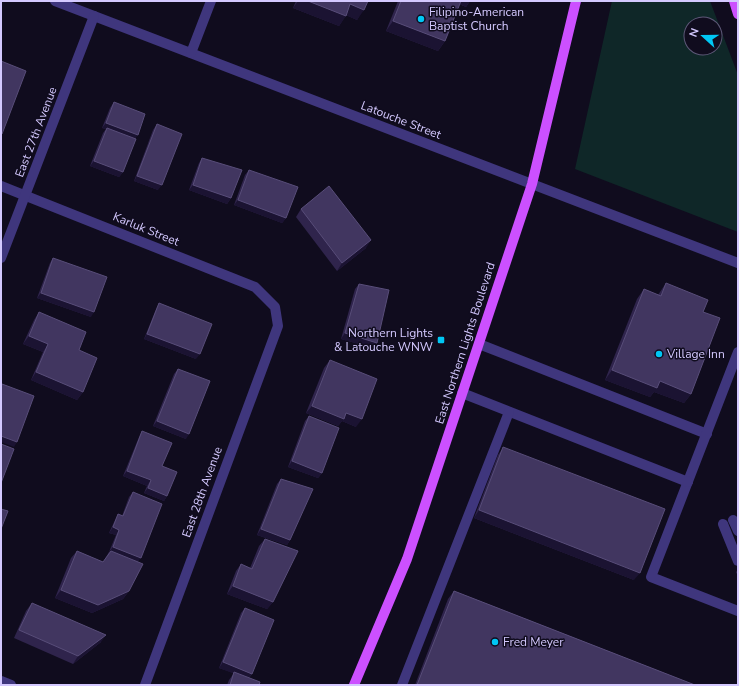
<svg xmlns="http://www.w3.org/2000/svg" width="739" height="686" font-family="'Nunito Sans',sans-serif">
  <rect width="100%" height="100%" fill="#100c1e"/>
  <path fill="#0f2728" fill-rule="evenodd" d="M612,1H710L738,75V232L575,169ZM691,24H715V48H691Z"/>
  <g fill="none" stroke-linecap="round" stroke-linejoin="round">
    <g stroke="#3f367d" stroke-width="10">
      <path d="M479,344L707,434"/>
      <path d="M738,352L651,577L738,611"/>
      <path d="M462,393L688,482"/>
      <path d="M733,520L738,531"/>
      <path d="M723,524L738,561"/>
      <path d="M402,685L509,412"/>
    </g>
    <g stroke="#3f367d" stroke-width="10">
      <path d="M55,1L738,263"/>
      <path d="M191,53L211,1"/>
      <path d="M1,186L255,287L275,307L278,326L145,685"/>
      <path d="M1,258L94,16"/>
      <path d="M1,681L11,685"/>
    </g>
    <g stroke="#cc50ff" stroke-width="10">
      <path d="M734,1L738,14"/>
      <path d="M354,685L407,559L532,184L576,1"/>
    </g>
  </g>
  <g fill="#2f244c">
    <path d="M296,1H368L357,20L346,15L339,26L293,8Z"/>
    <path d="M398,1H470L466,7L459,4L445,41L438,51L386,31Z"/>
    <path d="M114,102L135,138L123,172L119,177L90,166L103,133L106,129L102,128L110,108Z"/>
    <path d="M157,124L158,190L134,181L153,130Z"/>
    <path d="M202,158L231,198L227,204L189,190L199,163Z"/>
    <path d="M249,170L286,218L282,223L234,205L245,175Z"/>
    <path d="M301,209L366,248L337,271L296,217Z"/>
    <path d="M53,258L91,317L37,298L50,263Z"/>
    <path d="M666,283L703,312L691,394L684,403L654,392L650,397L605,380L637,299L644,289L658,295Z"/>
    <path d="M359,284L377,343L373,348L341,339L355,289Z"/>
    <path d="M159,303L196,359L144,339L156,309Z"/>
    <path d="M39,312L79,350L83,392L77,400L31,380L43,352L23,344L34,320Z"/>
    <path d="M330,360L356,427L342,421L338,426L306,413L324,368Z"/>
    <path d="M178,369L186,439L153,426L174,374Z"/>
    <path d="M309,416L322,473L318,478L288,467L305,421Z"/>
    <path d="M142,431L162,466L167,496L164,501L144,493L147,486L123,476L139,437Z"/>
    <path d="M503,448L634,580L474,518L498,455Z"/>
    <path d="M281,479L290,540L287,545L257,535L277,484Z"/>
    <path d="M133,492L138,562L129,591L123,599L92,613L55,598L71,558L77,551L103,562L109,552L116,535L109,533L115,520L118,514L122,516L129,497Z"/>
    <path d="M265,539L273,602L267,609L227,594L236,571L241,564L250,568L259,546Z"/>
    <path d="M738,570V576L736,572Z"/>
    <path d="M454,591L695,685H415L448,599Z"/>
    <path d="M32,603L101,642L73,664L14,638L26,611Z"/>
    <path d="M245,608L252,674L249,678L259,685H227L229,680L234,673L219,668L241,613Z"/>
  </g>
  <g fill="#1b1332">
    <path d="M298,1H308L346,16L339,26L293,8Z"/>
    <path d="M458,1H470L466,7L457,3Z"/>
    <path d="M350,4L364,10L357,20L343,14Z"/>
    <path d="M393,21L445,41L438,51L386,31Z"/>
    <path d="M106,123L138,135L134,140L107,128L106,129L102,128Z"/>
    <path d="M94,161L123,172L119,177L90,166Z"/>
    <path d="M137,176L162,185L158,190L134,181Z"/>
    <path d="M193,185L231,198L227,204L189,190Z"/>
    <path d="M238,200L286,218L282,223L234,205Z"/>
    <path d="M371,240L366,248L337,271L342,263Z"/>
    <path d="M41,293L94,312L91,317L37,298Z"/>
    <path d="M345,333L377,343L373,348L341,339Z"/>
    <path d="M147,334L200,354L196,359L144,339Z"/>
    <path d="M29,336L48,344L43,352L23,344Z"/>
    <path d="M612,370L660,381L691,394L684,403L654,392L650,397L605,380Z"/>
    <path d="M36,372L83,392L77,400L31,380Z"/>
    <path d="M312,406L346,413L362,419L356,427L342,421L338,426L306,413Z"/>
    <path d="M157,421L189,434L186,439L153,426Z"/>
    <path d="M1,436L17,442L14,447L1,442Z"/>
    <path d="M292,461L322,473L318,478L288,467Z"/>
    <path d="M127,471L151,480L147,486L123,476Z"/>
    <path d="M148,488L167,496L164,501L144,493Z"/>
    <path d="M479,510L640,573L634,580L474,518Z"/>
    <path d="M113,527L119,530L116,535L109,533Z"/>
    <path d="M261,529L290,540L287,545L257,535Z"/>
    <path d="M113,547L141,558L137,563L109,552Z"/>
    <path d="M233,586L273,602L267,609L227,594Z"/>
    <path d="M61,590L129,591L123,599L92,613L55,598Z"/>
    <path d="M106,635L101,642L73,664L78,656Z"/>
    <path d="M223,662L252,674L248,679L219,668Z"/>
  </g>
  <g fill="#413660" stroke="#584d79">
    <path d="M308,1H368L364,10L350,4L346,16Z"/>
    <path d="M401,1H461L445,41L393,21Z"/>
    <path d="M1,61L26,71L2,134L1,133Z"/>
    <path d="M114,102L145,114L138,135L106,123Z"/>
    <path d="M157,124L182,134L162,185L137,176Z"/>
    <path d="M107,128L136,139L123,172L94,161Z"/>
    <path d="M202,158L242,170L231,198L193,185Z"/>
    <path d="M249,170L298,187L286,218L238,200Z"/>
    <path d="M329,186L371,240L342,263L301,209Z"/>
    <path d="M53,258L107,277L94,312L41,293Z"/>
    <path d="M666,283L708,300L703,312L720,318L691,394L660,381L657,388L612,370L644,289L661,296Z"/>
    <path d="M359,284L389,290L377,343L345,333Z"/>
    <path d="M159,303L212,324L200,354L147,334Z"/>
    <path d="M39,312L86,332L79,350L97,358L83,392L36,372L48,344L29,336Z"/>
    <path d="M330,360L377,379L362,419L346,413L344,419L312,406Z"/>
    <path d="M178,369L210,381L189,434L157,421Z"/>
    <path d="M2,384L34,396L17,442L1,436V388Z"/>
    <path d="M309,416L339,428L322,473L292,461Z"/>
    <path d="M142,431L172,443L162,466L177,472L167,496L148,488L151,480L127,471Z"/>
    <path d="M1,444L14,449L1,483Z"/>
    <path d="M503,447L665,509L640,573L479,510Z"/>
    <path d="M281,479L313,489L290,540L261,529Z"/>
    <path d="M133,492L162,504L141,558L113,547L119,530L113,527L118,514L123,516Z"/>
    <path d="M1,509L8,511L1,529Z"/>
    <path d="M265,539L298,551L273,602L233,586L241,564L252,569Z"/>
    <path d="M77,551L103,562L111,551L143,564L129,591L98,605L61,590Z"/>
    <path d="M454,591L695,685H417Z"/>
    <path d="M32,603L106,635L78,656L19,630Z"/>
    <path d="M245,608L274,620L252,674L223,662Z"/>
    <path d="M234,672L260,682L259,685H230Z"/>
  </g>
  <g fill="#00c7f4" stroke="#100c1e" stroke-width="1.5">
    <circle cx="421" cy="19" r="4"/>
    <rect x="437" y="336" width="8" height="8" rx="2"/>
    <circle cx="659" cy="354" r="4"/>
    <circle cx="495" cy="642" r="4"/>
  </g>
  <g text-anchor="middle" dominant-baseline="central" stroke-width="3" stroke-linejoin="round" paint-order="stroke">
    <g font-size="12" fill="#d4c9ff" stroke="#100c1e" text-anchor="start">
      <text x="429" y="12">Filipino-American<tspan x="429" dy="14">Baptist Church</tspan></text>
      <text x="433" y="333" text-anchor="end">Northern Lights<tspan x="433" dy="14">&amp; Latouche WNW</tspan></text>
      <text x="667" y="354">Village Inn</text>
      <text x="503" y="642">Fred Meyer</text>
    </g>
    <g font-size="12" fill="#d4c9ff" stroke="#100c1e">
      <text transform="translate(401 120) rotate(21)">Latouche Street</text>
      <text transform="translate(36 132) rotate(-69)">East 27th Avenue</text>
      <text transform="translate(146 229) rotate(22)">Karluk Street</text>
      <text transform="translate(465 343) rotate(-72)">East Northern Lights Boulevard</text>
      <text transform="translate(202 492) rotate(-70)">East 28th Avenue</text>
    </g>
  </g>
  <rect width="739" height="686" fill="none" stroke="#d4c9ff" stroke-width="4"/>
  <g transform="translate(703 36) rotate(291)"><circle r="19" fill="#100c1e" stroke="#5e5878"/>
  <path d="M0-3L7 15L0 10L-7 15Z" fill="#00c7f4"/>
  <text y="-6" font-size="11" font-weight="bold" text-anchor="middle" fill="#d4c9ff">N</text>
  </g>
</svg>
